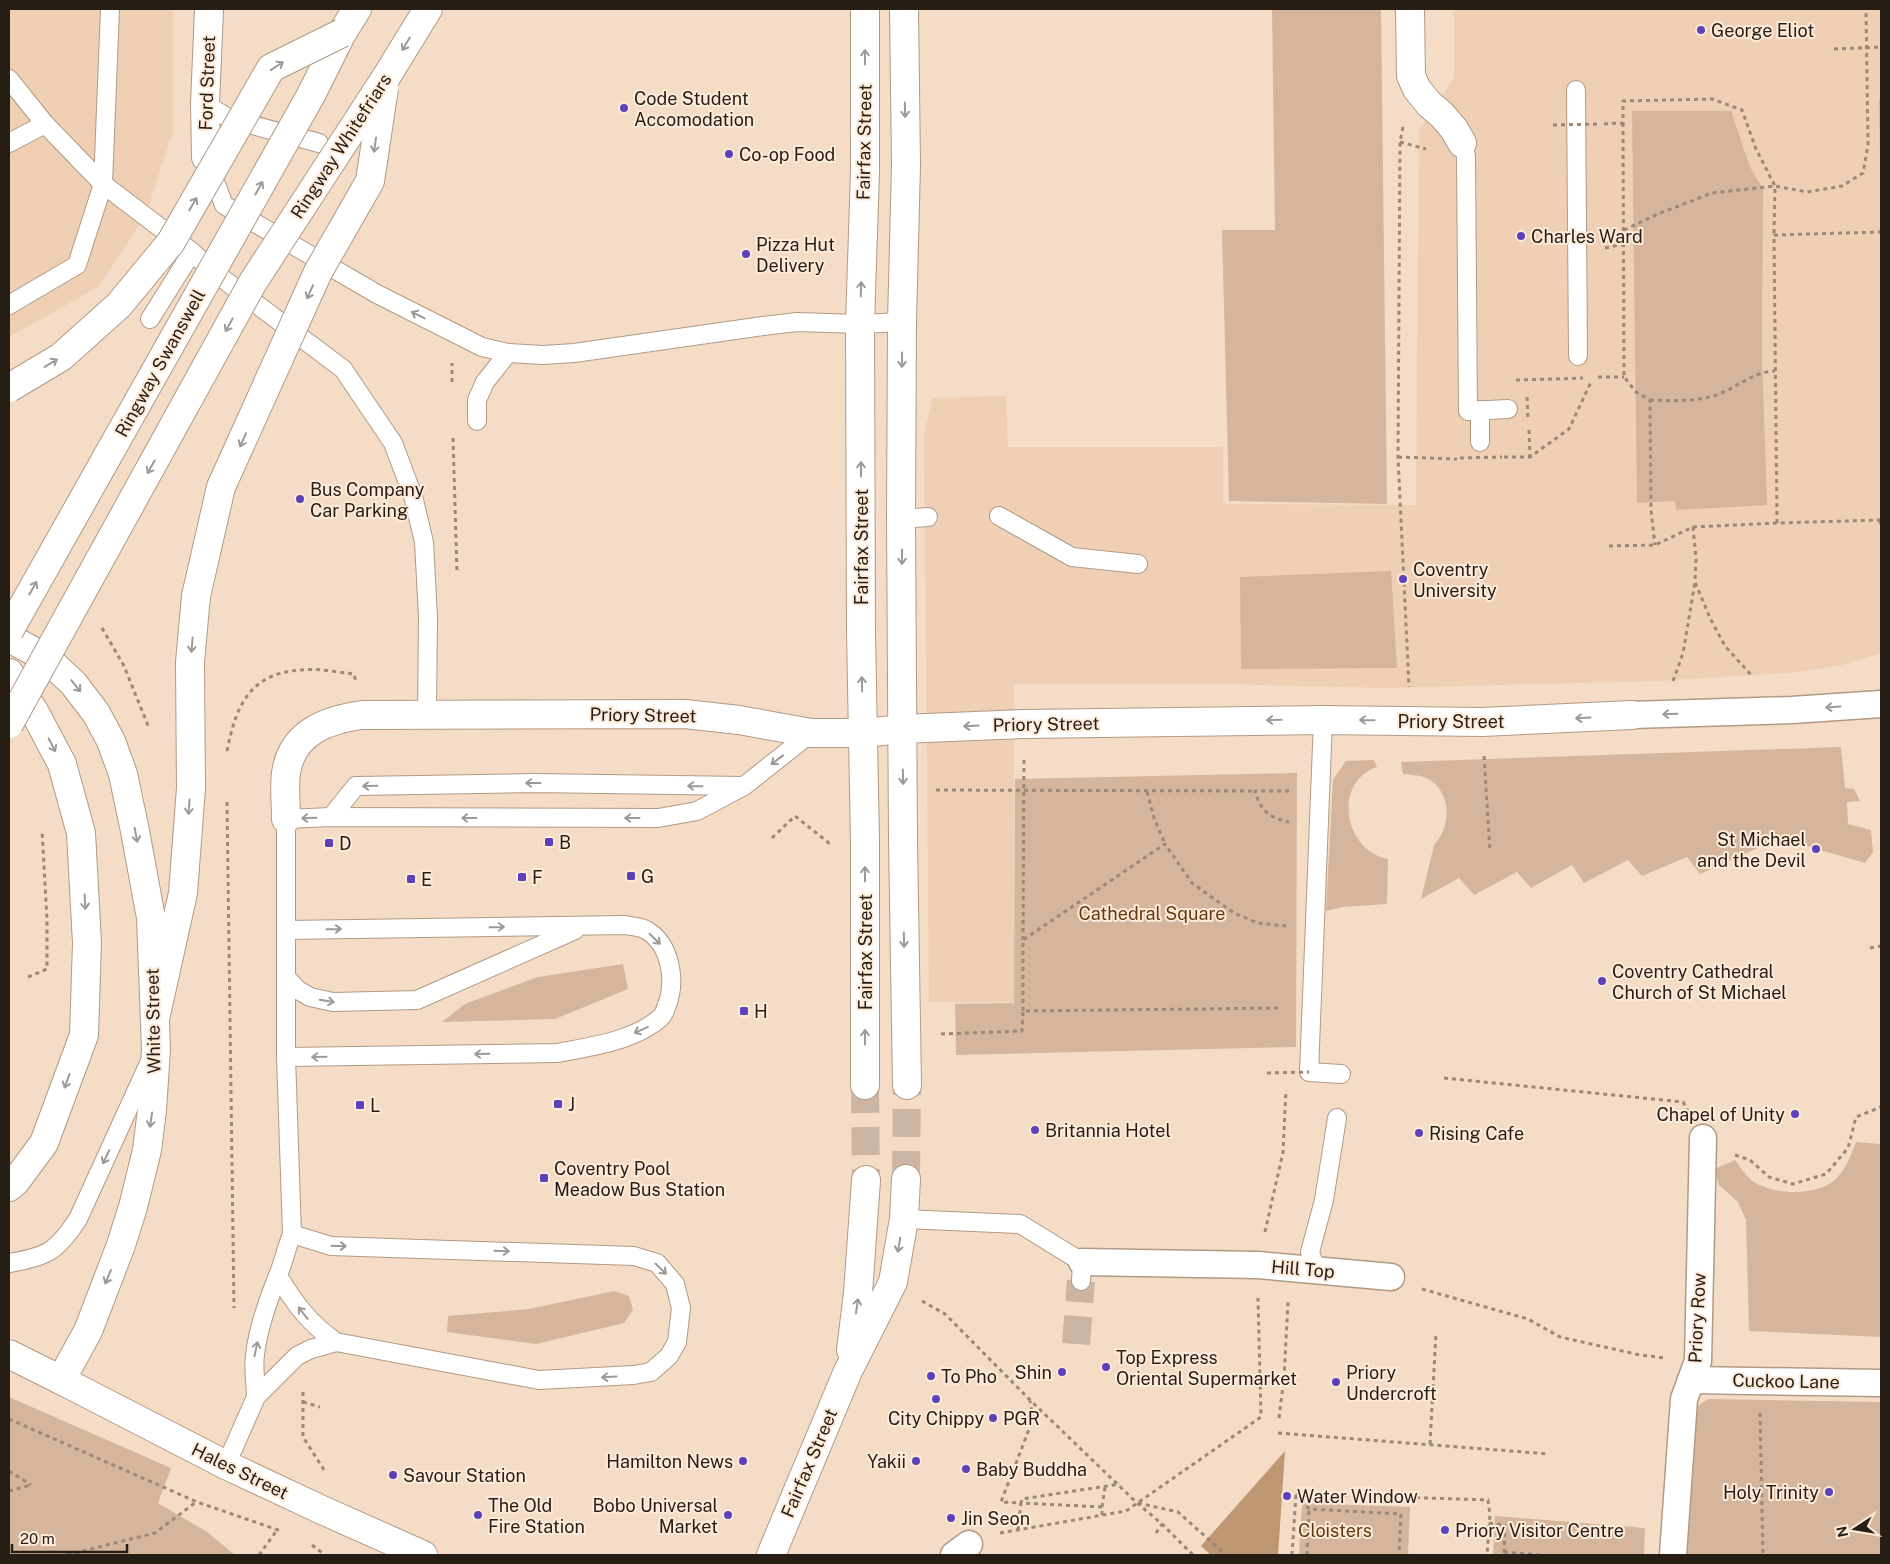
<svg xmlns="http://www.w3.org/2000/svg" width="1890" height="1564" font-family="'Public Sans',sans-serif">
  <rect width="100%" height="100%" fill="#f5dcc6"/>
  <g fill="#efd0b5">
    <path d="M9,9H173V131L145,217L98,287L9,337Z"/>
    <path d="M1454,9H1881V653L1842,665L1799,672L1657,681L1385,688L1222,684H1014V1002H929L924,434L933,398L1006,396L1008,447H1223V504L1416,505L1419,131L1454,77Z"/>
  </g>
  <g fill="#d5b69c">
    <path d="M1272,9H1381L1387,504L1229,501L1222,230H1275Z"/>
    <path d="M1881,98V214L1879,100Z"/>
    <path d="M1632,111H1731L1750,167L1763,189L1762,356L1767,505L1676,510L1675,501L1637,503Z"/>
    <path d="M1391,571L1397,668L1241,669L1240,577Z"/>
    <path d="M1841,747L1845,788L1854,789L1860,801L1847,802L1848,824L1871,830L1873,852L1865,863L1786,840L1769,843L1700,874L1687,857L1642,876L1628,860L1584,883L1572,865L1531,888L1517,872L1474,895L1459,878L1421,899L1434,845C1450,828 1452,798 1433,782C1425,775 1413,775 1403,774L1401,762Z"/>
    <path d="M1374,760L1377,767C1332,782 1344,851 1388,859L1387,904L1343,907L1326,911L1333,780L1346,761Z"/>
    <path d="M1297,773L1296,1047L956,1055L955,1004L1014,1003L1015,779Z"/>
    <path d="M623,964L628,989L555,1019L442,1022L465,1004L538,977Z"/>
    <path d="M1856,1142L1881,1144V1337L1749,1331L1746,1220L1738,1202L1719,1185L1714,1169L1735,1160C1742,1170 1750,1182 1762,1186C1784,1195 1817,1195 1836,1179C1846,1169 1851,1155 1856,1142Z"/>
    <path d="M614,1291L629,1296L633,1310L624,1323L536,1344L447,1332L448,1316L529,1309Z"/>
    <path d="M9,1397L171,1468L158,1503L207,1532L235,1555H9Z"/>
    <path d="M1709,1399L1881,1402V1555H1684L1695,1408L1703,1402Z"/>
    <path d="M1302,1503L1410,1507L1408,1555H1299Z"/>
    <path d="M1495,1516L1645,1528L1644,1555H1493Z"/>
  </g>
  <path fill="#bf9772" d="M1285,1451L1278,1555H1211L1201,1546Z"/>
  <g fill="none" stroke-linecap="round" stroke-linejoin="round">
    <path stroke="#ccb6a3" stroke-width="28" stroke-dasharray="28 14" stroke-linecap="butt" d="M1076,1344L1081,1281"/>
    <g stroke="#ccb6a3" stroke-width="28" stroke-dasharray="28 14" stroke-linecap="butt">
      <path d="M865,1085L866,1180"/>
      <path d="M906,1179L907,1085"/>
    </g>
    <defs>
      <g id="service">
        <path d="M9,79L45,124L103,184L192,252L215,273L343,369L393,443L413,496L424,542L428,617L427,714"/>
        <path d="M1576,90L1578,356"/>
        <path d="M205,104L230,119L319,143"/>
        <path d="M9,143L45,124"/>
        <path d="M1462,143L1466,156L1468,411L1508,409"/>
        <path d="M209,166L224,205L377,294L482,347L508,353L543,355L574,353L763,326L797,322L860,324L902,322"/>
        <path d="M9,305L77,265L103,184L110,9"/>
        <path d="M150,319L192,252"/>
        <path d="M1480,410V442"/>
        <path d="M477,421V400L485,382L508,353"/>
        <path d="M999,516L1072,557L1138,564"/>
        <path d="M901,519L928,517"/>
        <path d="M1323,720L1309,1072L1341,1074"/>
        <path d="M331,817L356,786L533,783L744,786"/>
        <path d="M286,930L624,925C631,926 641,927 646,930C671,944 676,981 667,1005C665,1010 664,1015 660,1018C634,1041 590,1047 557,1053L286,1057"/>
        <path d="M286,977L298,990L310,997L333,1002L417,1000L575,930"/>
        <path d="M904,1219L1020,1224L1082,1262L1081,1281"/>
        <path d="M9,1263C47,1257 57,1251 78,1219L150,1061"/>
        <path d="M1316,1270L1310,1252L1324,1200L1337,1118"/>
        <path d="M278,1276C295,1304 309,1323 336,1342L539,1380L634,1375L651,1372L669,1356L677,1342L681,1308L675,1284L657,1263L634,1256L331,1246L292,1234"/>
        <path d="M256,1397C256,1384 253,1368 255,1355C258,1328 267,1303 277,1278C283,1264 286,1249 292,1234L286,1057V819L331,817L658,818L697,811L744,786L811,733"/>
        <path d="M226,1465L256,1397L297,1356L311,1349L336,1342"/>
      </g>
      <g id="pedestrian">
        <path d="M1632,715L1792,710L1881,704"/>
        <path d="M1082,1262L1258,1265L1391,1277"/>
        <path d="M1691,1380L1881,1383"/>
        <path d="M954,1555L969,1544"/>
        <path d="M1673,1555L1684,1399L1698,1361L1703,1138"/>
      </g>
      <g id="minor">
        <path d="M1410,9L1411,76L1417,89L1429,104L1442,115L1454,129L1462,143"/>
        <path d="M206,157L205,104L209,9"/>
        <path d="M286,819C286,804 284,787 286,773C292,732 327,720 362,715L685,714L739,720L811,733H863L902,729L1024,724L1323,720L1482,722L1632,715"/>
      </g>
      <g id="tertiary">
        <path d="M865,9V171L860,324L861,632L865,842V1085"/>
        <path d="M904,9L906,165L902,322L901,519L903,840L907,1085"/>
        <path d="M851,1350L858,1293L866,1180"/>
        <path d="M61,1380L226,1465L322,1510L423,1555"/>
        <path d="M771,1555L848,1371L893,1282L904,1219L906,1179"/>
      </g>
      <path id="secondary" d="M9,638L46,658L73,683L96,713L111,741L123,774L135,831L151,918L156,1049L152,1110L147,1150L133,1207L121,1245L88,1331L61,1380L9,1354"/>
      <g id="trunk">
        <path d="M385,79L428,9"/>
        <path d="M311,95L342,33L357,9"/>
        <path d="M9,673L35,713L62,764L81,833L87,943L84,1035L44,1143L16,1181L9,1187"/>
        <path d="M155,1019L183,893L191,788L190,662L196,596"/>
      </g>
    </defs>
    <use href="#service" stroke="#b19a85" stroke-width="20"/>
    <use href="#pedestrian" stroke="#b19a85" stroke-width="29"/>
    <use href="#minor" stroke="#b19a85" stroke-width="30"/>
    <use href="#tertiary" stroke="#b19a85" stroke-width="30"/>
    <use href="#secondary" stroke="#b19a85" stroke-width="30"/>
    <use href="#trunk" stroke="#b19a85" stroke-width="30"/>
    <g stroke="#9a8878" stroke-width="3" stroke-dasharray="4 4" stroke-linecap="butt">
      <path d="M1834,49L1881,47"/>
      <path d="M1623,123L1624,377L1636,392L1650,400L1651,510L1655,545"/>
      <path d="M1604,124L1623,123V101L1712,99L1742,110L1756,149L1775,186L1774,235"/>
      <path d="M1403,127L1400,142L1398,457L1409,687"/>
      <path d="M1400,142L1426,149"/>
      <path d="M1624,230L1658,214L1712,193L1775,186L1807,192L1842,186L1863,173L1868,145L1866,9"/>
      <path d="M1605,248L1624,244"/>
      <path d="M1598,377H1624"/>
      <path d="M1516,380L1556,379"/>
      <path d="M452,382V363"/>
      <path d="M1650,400C1671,401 1698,402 1719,394C1739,386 1753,372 1775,371"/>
      <path d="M1529,430L1530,456"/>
      <path d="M453,438L457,572"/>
      <path d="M1398,457L1457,459"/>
      <path d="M1504,457H1530L1569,429L1591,382"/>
      <path d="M1880,520L1881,528"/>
      <path d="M1777,523L1774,235L1881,232"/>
      <path d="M1693,527L1696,559L1695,582L1710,618L1725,646L1753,677"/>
      <path d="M1609,546L1655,545L1693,527L1777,523L1881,520"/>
      <path d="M102,628L124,666L149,728"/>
      <path d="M1673,681L1683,653L1695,582"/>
      <path d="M227,751C236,706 249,674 300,670C317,668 337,672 354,674L356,682"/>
      <path d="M1484,756L1490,851"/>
      <path d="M936,790L1255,791"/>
      <path d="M1289,791H1255C1261,812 1269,817 1289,822"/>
      <path d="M1147,792L1154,818L1165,844"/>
      <path d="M227,802L234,1308"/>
      <path d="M772,838L795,816L829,843H832"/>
      <path d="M1023,940L1024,757"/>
      <path d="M1870,948L1881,946"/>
      <path d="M28,977L47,969V920L42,830"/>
      <path d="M1023,1011V940L1165,844L1192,883L1234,913L1258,923L1286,926"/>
      <path d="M941,1034L1022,1031L1023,1011L1282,1008"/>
      <path d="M1444,1078L1683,1102L1688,1111"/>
      <path d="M1735,1155L1750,1160L1769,1177L1793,1184L1826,1174L1848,1148L1856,1117L1881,1107"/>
      <path d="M1265,1232L1283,1152L1286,1090"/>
      <path d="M1422,1289L1528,1319L1560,1337L1640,1355L1665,1358"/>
      <path d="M922,1301L945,1314L1030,1400L1137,1503L1162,1524L1193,1555"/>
      <path d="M303,1392V1437L326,1473"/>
      <path d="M303,1402L320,1407"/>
      <path d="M1760,1413L1763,1555"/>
      <path d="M1279,1418L1284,1378L1288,1302"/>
      <path d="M9,1419L197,1502L281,1531"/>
      <path d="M1278,1433L1549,1454"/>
      <path d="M1430,1444L1436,1333"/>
      <path d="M9,1471L31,1485"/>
      <path d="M9,1491L31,1485"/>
      <path d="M1296,1494L1488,1500L1490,1515L1487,1555"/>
      <path d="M1296,1494L1309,1509L1401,1514L1399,1555"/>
      <path d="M1138,1503L1178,1512L1226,1555"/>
      <path d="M1102,1507L1105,1487"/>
      <path d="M1102,1515V1507L1021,1503L1022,1499L1120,1484"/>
      <path d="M1489,1523L1505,1525L1504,1555"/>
      <path d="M1018,1530L1021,1503L1001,1502L1033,1419L1030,1401"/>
      <path d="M1000,1533L1126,1511L1261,1417L1258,1298"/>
      <path d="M1156,1533L1162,1524"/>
      <path d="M312,1545L325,1555"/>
      <path d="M1504,1552L1540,1555"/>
      <path d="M67,1555L155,1533L196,1502"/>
      <path d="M259,1555L277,1530"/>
      <path d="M1292,1555L1296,1494"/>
      <path d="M1307,1555L1309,1509"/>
    </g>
    <use href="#service" stroke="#fff" stroke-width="18"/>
    <use href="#pedestrian" stroke="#fff" stroke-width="26"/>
    <use href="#minor" stroke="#fff" stroke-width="28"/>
    <use href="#tertiary" stroke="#fff" stroke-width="28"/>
    <use href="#secondary" stroke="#fff" stroke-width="28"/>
    <use href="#trunk" stroke="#fff" stroke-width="28"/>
    <defs>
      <g id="trunk-bridge">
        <path d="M9,388L61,357L119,305L171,242L271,68L342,33"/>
        <path d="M196,596L221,487L318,272L370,181L384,88"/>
        <path d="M9,631L311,95"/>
        <path d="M9,724L253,282L385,79"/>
      </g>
    </defs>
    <use href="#trunk-bridge" stroke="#b19a85" stroke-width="30" stroke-linecap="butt"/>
    <g stroke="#9a8878" stroke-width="3" stroke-dasharray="4 4" stroke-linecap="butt">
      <path d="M1553,125L1599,124"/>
      <path d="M1556,379L1583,378"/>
      <path d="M1527,397L1528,421"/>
      <path d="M1460,458L1502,457"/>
      <path d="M1267,1073L1309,1072"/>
    </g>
    <use href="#trunk-bridge" stroke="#fff" stroke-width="28"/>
  </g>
  <defs><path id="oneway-shaft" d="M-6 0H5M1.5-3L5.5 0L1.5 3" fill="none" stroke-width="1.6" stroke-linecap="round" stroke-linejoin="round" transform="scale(1.25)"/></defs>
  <g stroke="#9d9996">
    <use href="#oneway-shaft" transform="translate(406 44) rotate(121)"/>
    <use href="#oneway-shaft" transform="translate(865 57) rotate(-90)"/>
    <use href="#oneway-shaft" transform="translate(277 66) rotate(-34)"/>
    <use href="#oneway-shaft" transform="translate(905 110) rotate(89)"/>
    <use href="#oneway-shaft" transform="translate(375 145) rotate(98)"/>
    <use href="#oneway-shaft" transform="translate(259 188) rotate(-61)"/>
    <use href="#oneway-shaft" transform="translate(193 204) rotate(-60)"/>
    <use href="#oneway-shaft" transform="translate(861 289) rotate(-88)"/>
    <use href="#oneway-shaft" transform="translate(310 292) rotate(114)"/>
    <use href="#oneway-shaft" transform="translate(418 315) rotate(-153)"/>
    <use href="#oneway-shaft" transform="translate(229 325) rotate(119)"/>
    <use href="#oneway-shaft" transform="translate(902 360) rotate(90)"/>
    <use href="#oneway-shaft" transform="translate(51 363) rotate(-31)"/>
    <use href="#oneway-shaft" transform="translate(243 440) rotate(114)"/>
    <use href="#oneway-shaft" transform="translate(151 467) rotate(119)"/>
    <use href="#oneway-shaft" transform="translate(861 469) rotate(-90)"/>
    <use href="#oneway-shaft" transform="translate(902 557) rotate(90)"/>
    <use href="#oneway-shaft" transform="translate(33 588) rotate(-61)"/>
    <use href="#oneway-shaft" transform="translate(192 645) rotate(95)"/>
    <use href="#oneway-shaft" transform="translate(862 684) rotate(-91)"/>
    <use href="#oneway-shaft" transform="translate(76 686) rotate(51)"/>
    <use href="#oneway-shaft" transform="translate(1833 707) rotate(176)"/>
    <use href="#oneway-shaft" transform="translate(1670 714) rotate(178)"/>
    <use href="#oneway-shaft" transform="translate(1583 718) rotate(177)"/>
    <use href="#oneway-shaft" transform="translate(1274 720) rotate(179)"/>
    <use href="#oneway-shaft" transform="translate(1367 720) rotate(-179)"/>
    <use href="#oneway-shaft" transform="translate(971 726) rotate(177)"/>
    <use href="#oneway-shaft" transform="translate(52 745) rotate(63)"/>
    <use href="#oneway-shaft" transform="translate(777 760) rotate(142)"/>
    <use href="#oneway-shaft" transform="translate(903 777) rotate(89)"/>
    <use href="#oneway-shaft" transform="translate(533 783) rotate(180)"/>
    <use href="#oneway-shaft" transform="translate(370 786) rotate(179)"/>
    <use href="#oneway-shaft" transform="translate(695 786) rotate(-179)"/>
    <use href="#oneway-shaft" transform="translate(189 807) rotate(94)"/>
    <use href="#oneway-shaft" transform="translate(309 818) rotate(178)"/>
    <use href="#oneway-shaft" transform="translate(469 818) rotate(-180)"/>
    <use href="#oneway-shaft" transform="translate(632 818) rotate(-180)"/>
    <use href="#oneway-shaft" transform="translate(136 835) rotate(79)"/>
    <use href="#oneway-shaft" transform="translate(865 874) rotate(-90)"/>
    <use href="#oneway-shaft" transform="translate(85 902) rotate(87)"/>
    <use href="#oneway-shaft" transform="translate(497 927) rotate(-1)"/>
    <use href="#oneway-shaft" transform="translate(334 929) rotate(-1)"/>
    <use href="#oneway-shaft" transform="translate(655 939) rotate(45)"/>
    <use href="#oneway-shaft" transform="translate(904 940) rotate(89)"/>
    <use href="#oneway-shaft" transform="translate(327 1001) rotate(10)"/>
    <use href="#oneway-shaft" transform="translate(641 1030) rotate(156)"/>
    <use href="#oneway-shaft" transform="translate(865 1037) rotate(-90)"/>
    <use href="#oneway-shaft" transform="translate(482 1054) rotate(179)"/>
    <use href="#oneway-shaft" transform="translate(319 1057) rotate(179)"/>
    <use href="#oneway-shaft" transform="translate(67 1081) rotate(110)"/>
    <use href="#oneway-shaft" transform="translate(151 1120) rotate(98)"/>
    <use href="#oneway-shaft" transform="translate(106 1157) rotate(115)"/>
    <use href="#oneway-shaft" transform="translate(899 1245) rotate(100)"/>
    <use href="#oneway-shaft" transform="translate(339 1246) rotate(2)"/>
    <use href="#oneway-shaft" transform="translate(502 1251) rotate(2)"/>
    <use href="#oneway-shaft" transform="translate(661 1269) rotate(44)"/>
    <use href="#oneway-shaft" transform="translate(108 1277) rotate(112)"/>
    <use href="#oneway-shaft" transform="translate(857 1306) rotate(-82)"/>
    <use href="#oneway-shaft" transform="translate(303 1313) rotate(-128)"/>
    <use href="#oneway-shaft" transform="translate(256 1349) rotate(-78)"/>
    <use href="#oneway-shaft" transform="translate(609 1377) rotate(177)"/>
  </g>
  <g fill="#5b42ba" stroke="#feead8" stroke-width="2">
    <circle cx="1701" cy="30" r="5"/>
    <circle cx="624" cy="108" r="5"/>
    <circle cx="729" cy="154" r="5"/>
    <circle cx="1521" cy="236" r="5"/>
    <circle cx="746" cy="254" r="5"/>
    <circle cx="300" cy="499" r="5"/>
    <circle cx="1403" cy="579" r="5"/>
    <rect x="544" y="837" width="10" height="10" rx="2.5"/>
    <rect x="324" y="838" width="10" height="10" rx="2.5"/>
    <circle cx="1816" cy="849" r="5"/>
    <rect x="626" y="871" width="10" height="10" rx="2.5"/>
    <rect x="517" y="872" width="10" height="10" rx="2.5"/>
    <rect x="406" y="874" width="10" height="10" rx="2.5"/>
    <circle cx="1602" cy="981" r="5"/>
    <rect x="739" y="1006" width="10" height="10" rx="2.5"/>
    <rect x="553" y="1099" width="10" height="10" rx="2.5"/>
    <rect x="355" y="1100" width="10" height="10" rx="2.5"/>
    <circle cx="1795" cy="1114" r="5"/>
    <circle cx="1035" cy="1130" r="5"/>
    <circle cx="1419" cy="1133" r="5"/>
    <rect x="539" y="1173" width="10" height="10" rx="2.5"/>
    <circle cx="1106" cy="1367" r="5"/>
    <circle cx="1062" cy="1372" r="5"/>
    <circle cx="931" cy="1376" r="5"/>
    <circle cx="1336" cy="1382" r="5"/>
    <circle cx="936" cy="1399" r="5"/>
    <circle cx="993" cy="1418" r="5"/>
    <circle cx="743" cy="1461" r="5"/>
    <circle cx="916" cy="1461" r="5"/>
    <circle cx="966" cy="1469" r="5"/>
    <circle cx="393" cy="1475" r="5"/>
    <circle cx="1829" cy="1492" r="5"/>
    <circle cx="1287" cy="1496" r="5"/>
    <circle cx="478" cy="1515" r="5"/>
    <circle cx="728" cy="1515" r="5"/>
    <circle cx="951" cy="1518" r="5"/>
    <circle cx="1445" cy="1530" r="5"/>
  </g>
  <g text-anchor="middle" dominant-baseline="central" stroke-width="4" stroke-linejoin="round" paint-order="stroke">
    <g font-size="18" fill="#261d15" stroke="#feead8" text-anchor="start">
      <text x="1711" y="30">George Eliot</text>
      <text x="634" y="98">Code Student<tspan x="634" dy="21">Accomodation</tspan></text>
      <text x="739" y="154">Co-op Food</text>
      <text x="1531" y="236">Charles Ward</text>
      <text x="756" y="244">Pizza Hut<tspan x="756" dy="21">Delivery</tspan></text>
      <text x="310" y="489">Bus Company<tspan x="310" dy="21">Car Parking</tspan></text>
      <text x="1413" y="569">Coventry<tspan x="1413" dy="21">University</tspan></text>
      <text x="1806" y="839" text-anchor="end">St Michael<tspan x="1806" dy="21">and the Devil</tspan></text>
      <text x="559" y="842">B</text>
      <text x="339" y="843">D</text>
      <text x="641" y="876">G</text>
      <text x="532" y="877">F</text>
      <text x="421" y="879">E</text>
      <text x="1612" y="971">Coventry Cathedral<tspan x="1612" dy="21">Church of St Michael</tspan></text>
      <text x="754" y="1011">H</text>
      <text x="568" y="1104">J</text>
      <text x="370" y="1105">L</text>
      <text x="1785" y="1114" text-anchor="end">Chapel of Unity</text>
      <text x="1045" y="1130">Britannia Hotel</text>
      <text x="1429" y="1133">Rising Cafe</text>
      <text x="554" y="1168">Coventry Pool<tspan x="554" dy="21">Meadow Bus Station</tspan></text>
      <text x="1116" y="1357">Top Express<tspan x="1116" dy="21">Oriental Supermarket</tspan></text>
      <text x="1052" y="1372" text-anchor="end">Shin</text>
      <text x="1346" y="1372">Priory<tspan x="1346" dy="21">Undercroft</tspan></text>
      <text x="941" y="1376">To Pho</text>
      <text x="936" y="1418" text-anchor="middle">City Chippy</text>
      <text x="1003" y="1418">PGR</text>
      <text x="733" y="1461" text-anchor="end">Hamilton News</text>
      <text x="906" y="1461" text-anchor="end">Yakii</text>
      <text x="976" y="1469">Baby Buddha</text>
      <text x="403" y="1475">Savour Station</text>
      <text x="1819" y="1492" text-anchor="end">Holy Trinity</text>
      <text x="1297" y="1496">Water Window</text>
      <text x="488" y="1505">The Old<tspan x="488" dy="21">Fire Station</tspan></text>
      <text x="718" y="1505" text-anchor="end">Bobo Universal<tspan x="718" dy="21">Market</tspan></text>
      <text x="961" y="1518">Jin Seon</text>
      <text x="1455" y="1530">Priory Visitor Centre</text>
    </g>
    <g font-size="18" fill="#261d15" stroke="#feead8">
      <text transform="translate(207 83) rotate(-88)">Ford Street</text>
      <text transform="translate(864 142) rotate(-89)">Fairfax Street</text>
      <text transform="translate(341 146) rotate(-57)">Ringway Whitefriars</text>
      <text transform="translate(160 363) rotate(-61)">Ringway Swanswell</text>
      <text transform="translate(861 547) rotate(-90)">Fairfax Street</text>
      <text transform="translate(643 715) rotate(1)">Priory Street</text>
      <text x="1451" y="721">Priory Street</text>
      <text transform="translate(1046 724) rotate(-1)">Priory Street</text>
      <text transform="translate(865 952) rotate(-90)">Fairfax Street</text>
      <text transform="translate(153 1021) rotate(-91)">White Street</text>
      <text transform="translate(1303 1269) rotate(5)">Hill Top</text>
      <text transform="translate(1697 1318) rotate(-87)">Priory Row</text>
      <text transform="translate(1786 1381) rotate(1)">Cuckoo Lane</text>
      <text transform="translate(809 1463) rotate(-67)">Fairfax Street</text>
      <text transform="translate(240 1471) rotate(26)">Hales Street</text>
    </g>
    <g font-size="18" fill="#633b0f" stroke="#feead8">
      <text x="1152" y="913">Cathedral Square</text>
      <text x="1335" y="1530">Cloisters</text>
    </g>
  </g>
  <rect width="1890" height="1564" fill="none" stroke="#261d15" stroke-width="20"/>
  <g transform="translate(1855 1529) rotate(258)" stroke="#feead8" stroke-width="4" paint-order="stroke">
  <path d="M0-4L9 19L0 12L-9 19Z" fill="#261d15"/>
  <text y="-8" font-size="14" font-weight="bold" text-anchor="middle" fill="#261d15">N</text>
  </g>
  <path d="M12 1544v8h115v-8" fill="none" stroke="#261d15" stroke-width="2.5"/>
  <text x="20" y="1544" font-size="15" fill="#261d15" stroke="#feead8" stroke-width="4" paint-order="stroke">20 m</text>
</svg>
